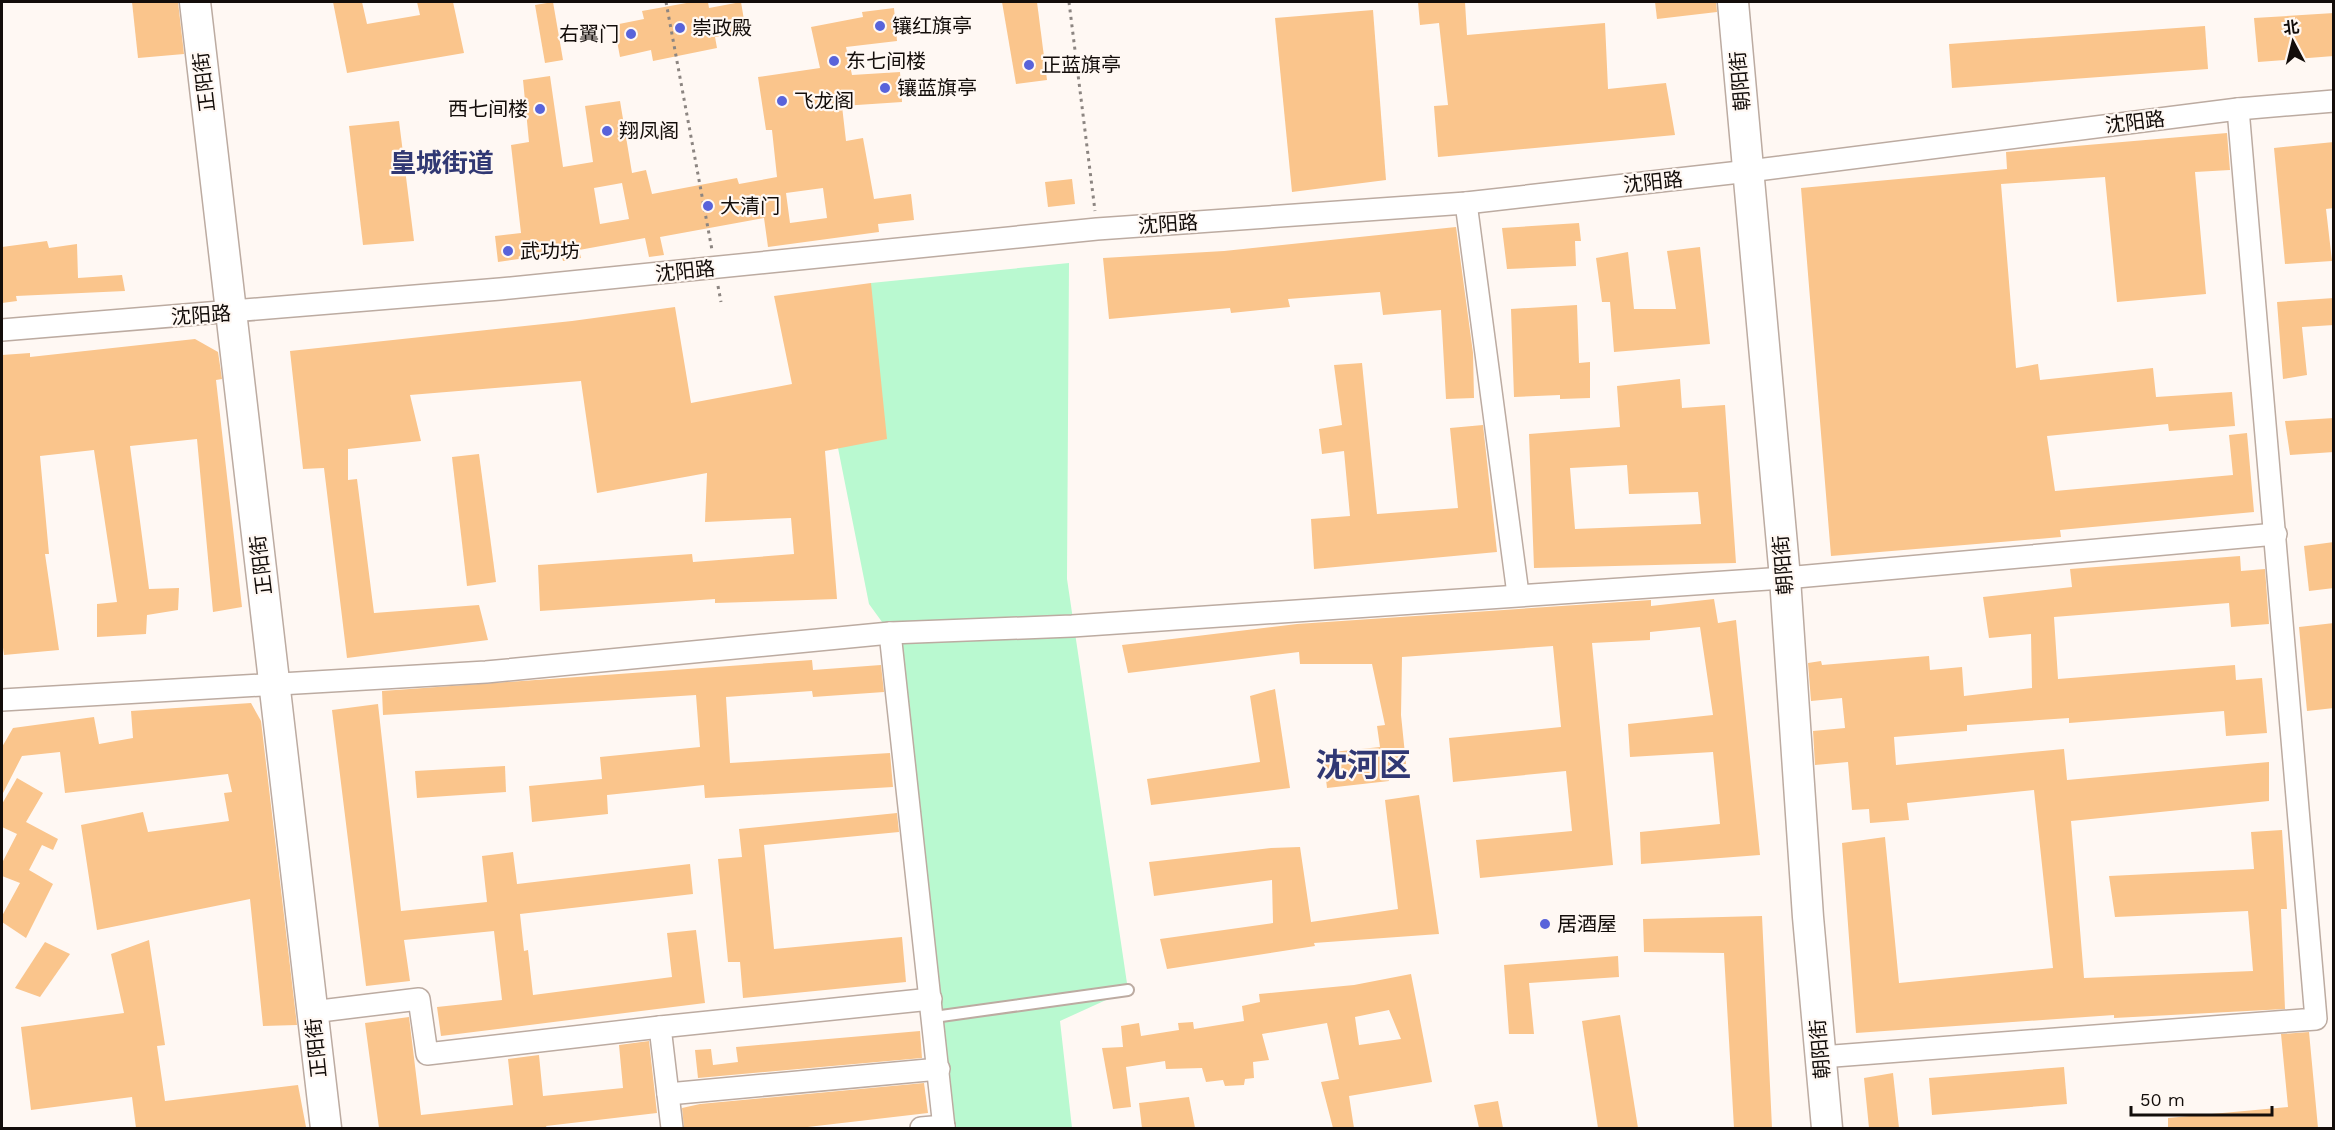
<svg xmlns="http://www.w3.org/2000/svg" width="2335" height="1130" font-family="'Work Sans','Noto Sans SC',sans-serif">
  <rect width="100%" height="100%" fill="#fff8f3"/>
  <path fill="#b9f9d0" d="M1069,263L1067,579L1128,990L1060,1021L1072,1128H944L890,633L869,604L838,448L871,283Z"/>
  <g fill="#fac58c" fill-rule="evenodd">
    <path d="M132,2H178L184,54L138,58Z"/>
    <path d="M333,2H362L367,24L420,15L417,2H453L464,53L347,73Z"/>
    <path d="M553,2L563,60L545,63L535,5Z"/>
    <path d="M692,2H708L709,8L741,2L746,32L715,37L717,48L653,61L651,50L620,57L614,25L644,19L642,11Z"/>
    <path d="M1002,2H1037L1047,80L1016,84Z"/>
    <path d="M1418,2H1465L1467,35L1605,23L1608,89L1666,83L1675,135L1438,157L1434,106L1448,105L1439,23L1420,25Z"/>
    <path d="M1655,2H1716L1717,12L1657,19Z"/>
    <path d="M894,8L897,41L846,47L852,75L900,72L902,102L842,106L846,141L863,138L874,199L911,194L914,220L878,224L879,232L768,247L764,218L660,237L664,255L649,257L645,238L579,250L581,258L563,261L561,253L498,262L495,236L521,233L511,145L529,142L523,80L550,76L563,167L593,162L585,106L620,101L632,173L646,170L652,194L737,178L739,184L777,177L772,130H766L758,77L820,68L811,27L863,17L862,12ZM622,183L629,219L600,224L594,188ZM823,188L827,218L790,223L786,193Z"/>
    <path d="M1373,10L1386,180L1292,192L1275,18Z"/>
    <path d="M2334,13V56L2258,62L2254,18Z"/>
    <path d="M2205,26L2208,69L1952,88L1949,44Z"/>
    <path d="M399,121L414,241L363,245L349,126Z"/>
    <path d="M2227,133L2230,170L2195,172L2206,294L2117,302L2105,177L2001,184L2016,368L2038,364L2040,380L2153,368L2156,397L2232,392L2235,426L2169,431L2168,424L2047,436L2055,491L2233,475L2229,435L2247,433L2254,512L2060,530L2061,537L1831,556L1801,188L2007,169L2006,152Z"/>
    <path d="M2334,142V208L2326,209L2332,261L2285,264L2274,148Z"/>
    <path d="M1072,179L1075,204L1048,207L1045,182Z"/>
    <path d="M1579,223L1581,241H1575L1576,266L1507,269L1502,228Z"/>
    <path d="M1456,227L1473,353L1474,398L1446,399L1441,310L1383,315L1380,292L1288,299L1290,307L1231,313L1230,308L1109,319L1103,258L1224,251Z"/>
    <path d="M47,241L49,248L77,244L78,278L122,275L125,291L16,296L17,301L2,303V247Z"/>
    <path d="M1700,247L1710,344L1614,352L1610,302H1602L1596,258L1628,252L1634,309H1676L1667,251Z"/>
    <path d="M871,283L887,439L825,451L837,599L715,603V599L540,611L538,565L692,554L693,562L794,554L791,518L705,522L707,473L597,493L581,381L410,395L421,441L348,449V480L357,479L374,613L479,605L488,640L347,658L324,468L303,469L290,351L572,321L675,307L691,403L792,384L774,296Z"/>
    <path d="M2334,298V325L2302,327L2307,375L2283,379L2277,302Z"/>
    <path d="M1577,305L1579,363L1590,362V398L1560,399V395L1514,397L1511,309Z"/>
    <path d="M195,339L218,352L222,379L216,380L242,607L213,612L197,439L130,446L149,589L179,588L178,610L147,615L146,634L97,637V604L117,602L94,450L40,456L49,554H45L59,650L4,655L2,640V355L30,353V357Z"/>
    <path d="M1362,363L1377,514L1458,508L1450,428L1483,425L1497,552L1314,569L1311,519L1350,516L1344,451L1322,454L1319,429L1342,425L1334,365Z"/>
    <path d="M1680,379L1682,408L1725,405L1736,563L1534,568L1529,434L1620,427L1617,386ZM1627,465L1629,494L1698,492L1701,524L1575,529L1570,468Z"/>
    <path d="M2334,418V452L2290,455L2285,421Z"/>
    <path d="M479,454L496,582L467,586L452,457Z"/>
    <path d="M2334,542V588L2309,591L2304,546Z"/>
    <path d="M2240,556L2241,571L2265,569L2269,624L2231,627L2229,603L2054,617L2058,679L2235,665L2236,680L2262,678L2267,733L2226,736L2224,711L2069,723V718L1967,725V731L1894,737L1896,765L2064,749L2067,780L2269,762V801L2071,821L2084,978L2253,971L2248,911L2115,917L2109,876L2254,869L2251,832L2282,830L2287,909H2281L2285,1009L2114,1018V1015L1856,1033L1842,843L1885,837L1899,983L2053,968L2034,790L1907,803L1909,820L1870,823L1869,809L1852,810L1848,762L1815,765L1813,731L1845,728L1842,698L1811,701L1808,663L1821,661L1822,665L1929,656L1930,670L1962,667L1964,696L2032,688L2031,634L1989,638L1983,597L2072,587L2070,569Z"/>
    <path d="M1714,599L1718,623L1736,620L1760,855L1641,864L1640,832L1720,824L1713,752L1630,757L1628,724L1713,715L1700,627L1650,632V640L1592,643L1613,865L1480,878L1476,840L1572,831L1566,771L1453,782L1449,738L1561,727L1553,646L1402,657L1401,715L1406,764L1387,766L1389,781L1327,788L1323,753L1380,747L1377,726L1385,725L1372,664H1300L1299,652L1128,673L1122,645L1297,624L1651,600V606Z"/>
    <path d="M2334,623V708L2307,711L2299,627Z"/>
    <path d="M812,660L813,670L881,665L884,692L813,697L812,691L726,697L730,763L890,753L893,787L705,798L704,785L607,795L608,814L532,822L529,786L602,779L600,757L700,747L696,695L383,715L382,691Z"/>
    <path d="M1275,689L1290,788L1151,805L1147,779L1260,762L1250,696Z"/>
    <path d="M251,703L261,721L297,1025L263,1026L250,899L97,930L81,825L143,812L148,832L229,821L224,793L232,792L228,774L65,793L60,752L22,756L2,795V747L13,728L94,717L99,744L133,738L131,711Z"/>
    <path d="M378,704L401,911L487,902L482,856L513,852L517,884L690,864L693,894L520,914L524,951L528,950L533,995L672,977L667,933L696,930L705,1003L441,1036L437,1007L502,1000L494,931L404,940L410,981L366,986L332,710Z"/>
    <path d="M505,766L506,792L417,798L415,771Z"/>
    <path d="M17,778L43,793L26,822L58,839L53,850L42,845L29,870L53,884L26,938L2,922V916L20,883L2,876V863L17,834L2,827V804Z"/>
    <path d="M1419,795L1439,934L1314,943L1315,946L1167,969L1160,939L1273,923L1272,880L1154,896L1149,862L1271,848L1300,847L1311,922L1398,909L1385,800Z"/>
    <path d="M897,813L899,832L764,845L774,949L902,937L906,982L743,998L740,962H728L718,859L742,857L739,829Z"/>
    <path d="M1762,916L1772,1128H1734L1724,953L1644,952L1643,919Z"/>
    <path d="M149,940L165,1045L157,1046L165,1101L298,1085L306,1127L136,1128L132,1097L31,1110L21,1027L124,1013L111,954Z"/>
    <path d="M45,942L70,954L40,997L15,988Z"/>
    <path d="M1618,956L1619,977L1529,983L1534,1034H1509L1504,965Z"/>
    <path d="M1411,974L1432,1082L1349,1096L1354,1128H1333L1321,1082L1339,1079L1327,1023L1262,1034L1269,1060L1253,1062L1254,1078L1245,1079L1244,1085L1225,1086L1223,1080L1206,1082L1202,1068L1166,1069L1165,1061L1126,1067L1131,1107L1113,1109L1102,1048L1123,1047L1121,1026L1139,1023L1141,1036L1179,1030L1178,1023L1193,1022L1194,1029L1244,1021L1242,1006L1260,1002L1259,994L1354,985ZM1389,1010L1401,1039L1359,1045L1355,1017Z"/>
    <path d="M1620,1015L1638,1128H1598L1582,1021Z"/>
    <path d="M409,1017L421,1115L513,1105L508,1059L539,1055L543,1096L623,1088L619,1045L649,1041L657,1113L546,1126L547,1128H379L365,1023Z"/>
    <path d="M920,1031L922,1058L698,1078L695,1050L711,1049L713,1065L738,1062L736,1047Z"/>
    <path d="M2309,1032L2318,1128H2168V1118L2288,1107L2281,1034Z"/>
    <path d="M2064,1067L2067,1104L1932,1115L1929,1078Z"/>
    <path d="M1893,1073L1899,1128H1869L1864,1078Z"/>
    <path d="M924,1083L928,1113L799,1128H684L682,1108L700,1104Z"/>
    <path d="M1189,1097L1195,1128H1142L1139,1103Z"/>
    <path d="M1498,1101L1503,1128H1479L1474,1105Z"/>
  </g>
  <g fill="none" stroke-linecap="round" stroke-linejoin="round">
    <defs>
      <path id="lane" d="M934,1017L1128,990"/>
      <g id="street">
        <path d="M1466,203L1518,594"/>
        <path d="M2,330L500,289L1097,229L1466,203L1749,171L2238,109L2334,101"/>
        <path d="M890,633L944,1128"/>
        <path d="M2,700L486,672L890,633L1072,626L1785,578L2276,534"/>
        <path d="M312,1012L419,999L427,1054L660,1027"/>
        <path d="M1821,1057L2316,1019L2238,109"/>
        <path d="M668,1094L939,1069"/>
        <path d="M672,1128L660,1027L931,999"/>
        <path d="M921,1128L944,1126"/>
      </g>
      <g id="secondary">
        <path d="M195,2L326,1128"/>
        <path d="M1733,2L1785,578L1808,917L1827,1128"/>
      </g>
    </defs>
    <use href="#lane" stroke="#bcaba1" stroke-width="14"/>
    <use href="#street" stroke="#bcaba1" stroke-width="24"/>
    <use href="#secondary" stroke="#bcaba1" stroke-width="33"/>
    <g stroke="#8c8581" stroke-width="3" stroke-dasharray="3 4.5" stroke-linecap="butt">
      <path d="M666,2L712,250"/>
      <path d="M1069,2L1095,211"/>
      <path d="M718,286L721,302"/>
    </g>
    <use href="#lane" stroke="#fff" stroke-width="10"/>
    <use href="#street" stroke="#fff" stroke-width="21"/>
    <use href="#secondary" stroke="#fff" stroke-width="30"/>
  </g>
  <g fill="#5963da" stroke="#fff8f3" stroke-width="2">
    <circle cx="880" cy="26" r="6"/>
    <circle cx="680" cy="28" r="6"/>
    <circle cx="631" cy="34" r="6"/>
    <circle cx="834" cy="61" r="6"/>
    <circle cx="1029" cy="65" r="6"/>
    <circle cx="885" cy="88" r="6"/>
    <circle cx="782" cy="101" r="6"/>
    <circle cx="540" cy="109" r="6"/>
    <circle cx="607" cy="131" r="6"/>
    <circle cx="708" cy="206" r="6"/>
    <circle cx="508" cy="251" r="6"/>
    <circle cx="1545" cy="924" r="6"/>
  </g>
  <g text-anchor="middle" dominant-baseline="central" stroke-width="4.5" stroke-linejoin="round" paint-order="stroke">
    <g font-size="20" fill="#130d0a" stroke="#fff8f3" text-anchor="start">
      <text x="892" y="26">镶红旗亭</text>
      <text x="692" y="28">崇政殿</text>
      <text x="619" y="34" text-anchor="end">右翼门</text>
      <text x="846" y="61">东七间楼</text>
      <text x="1041" y="65">正蓝旗亭</text>
      <text x="897" y="88">镶蓝旗亭</text>
      <text x="794" y="101">飞龙阁</text>
      <text x="528" y="109" text-anchor="end">西七间楼</text>
      <text x="619" y="131">翔凤阁</text>
      <text x="720" y="206">大清门</text>
      <text x="520" y="251">武功坊</text>
      <text x="1557" y="924">居酒屋</text>
    </g>
    <g font-size="20" fill="#130d0a" stroke="#fff8f3">
      <text transform="translate(1740 81) rotate(-95)">朝阳街</text>
      <text transform="translate(204 82) rotate(-97)">正阳街</text>
      <text transform="translate(2135 122) rotate(-7)">沈阳路</text>
      <text transform="translate(1653 182) rotate(-6)">沈阳路</text>
      <text transform="translate(1168 224) rotate(-4)">沈阳路</text>
      <text transform="translate(685 271) rotate(-6)">沈阳路</text>
      <text transform="translate(201 315) rotate(-4)">沈阳路</text>
      <text transform="translate(261 565) rotate(-97)">正阳街</text>
      <text transform="translate(1783 565) rotate(-95)">朝阳街</text>
      <text transform="translate(316 1048) rotate(-96)">正阳街</text>
      <text transform="translate(1820 1049) rotate(-95)">朝阳街</text>
    </g>
    <g font-size="26" font-weight="bold" fill="#313873" stroke="#fff8f3">
      <text x="442" y="163">皇城街道</text>
    </g>
    <g font-size="32" font-weight="bold" fill="#313873" stroke="#fff8f3">
      <text x="1363" y="765">沈河区</text>
    </g>
  </g>
  <rect width="2335" height="1130" fill="none" stroke="#130d0a" stroke-width="6"/>
  <g transform="translate(2293 42) rotate(353)" stroke="#fff8f3" stroke-width="4.5" paint-order="stroke">
  <path d="M0-4.5L10 22L0 15L-10 22Z" fill="#130d0a"/>
  <text y="-9" font-size="16" font-weight="bold" text-anchor="middle" fill="#130d0a">北</text>
  </g>
  <path d="M2131 1106v9h141v-9" fill="none" stroke="#130d0a" stroke-width="3"/>
  <text x="2140" y="1106" font-size="18" fill="#130d0a" stroke="#fff8f3" stroke-width="4.5" paint-order="stroke">50 m</text>
</svg>
